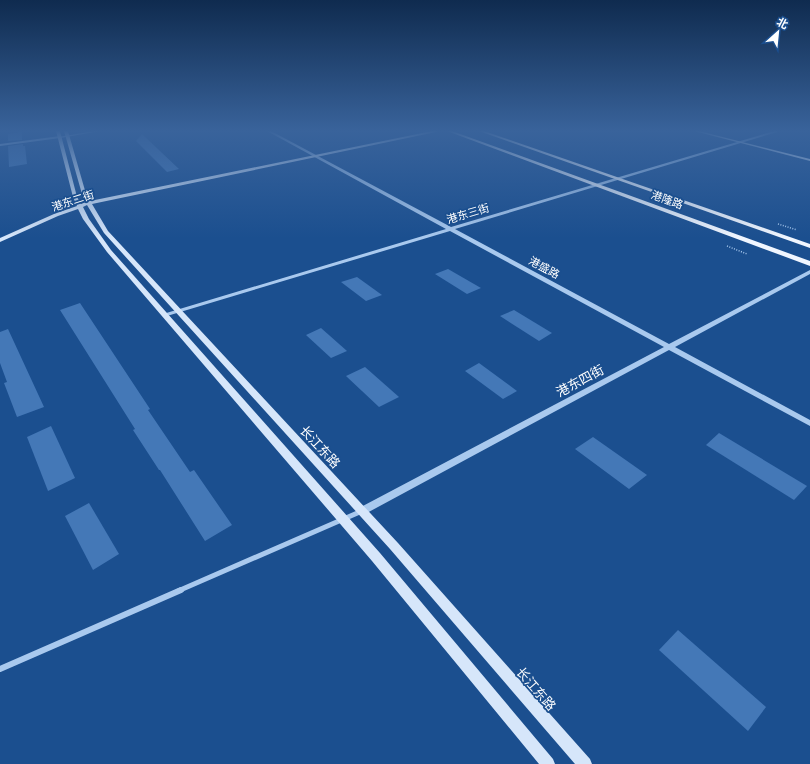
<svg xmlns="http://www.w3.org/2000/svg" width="810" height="764" font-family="Raleway,'Noto Sans SC',sans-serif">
  <rect width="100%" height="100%" fill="#1b4f8f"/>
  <g fill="#4478b7">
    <path d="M22,132V140L8,141V134Z"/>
    <path d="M142,134L179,169L167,172L136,141Z"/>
    <path d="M23,144V146H25L27,164L9,167L8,146Z"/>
    <path d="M448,269L481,288L467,294L435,274Z"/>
    <path d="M357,277L382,295L366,301L341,282Z"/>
    <path d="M80,303L150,409L148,410L190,472L194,470L232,525L205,541L160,470H159L133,430L135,429L60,310Z"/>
    <path d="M514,310L552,333L539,341L500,316Z"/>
    <path d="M321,328L347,351L331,358L306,335Z"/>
    <path d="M8,329L44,407L17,417L4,383L7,382L0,363V332Z"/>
    <path d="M479,363L517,391L503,399L465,371Z"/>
    <path d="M365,367L399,397L379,407L346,376Z"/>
    <path d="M51,426L75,478L48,491L27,437Z"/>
    <path d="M719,433L807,486L794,500L706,445Z"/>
    <path d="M593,437L647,475L629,489L575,449Z"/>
    <path d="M89,503L119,554L93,570L65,516Z"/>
    <path d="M678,630L766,707L748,731L659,650Z"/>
  </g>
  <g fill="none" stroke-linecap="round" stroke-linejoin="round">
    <g stroke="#a9c9ee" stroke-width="1.5" stroke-dasharray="1 1.5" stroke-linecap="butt">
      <path d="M778,224L797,230"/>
      <path d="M727,246L747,254"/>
    </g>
    <path stroke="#a9c9ee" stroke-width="2" d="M0,145L60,137"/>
    <path stroke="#a9c9ee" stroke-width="5" d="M178,591L362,511"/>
    <path stroke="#a9c9ee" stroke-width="6" d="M0,669L181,590"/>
    <g fill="#a9c9ee" fill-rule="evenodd">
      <path d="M95,131H101L60,138L58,137Z"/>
      <path d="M267,131H271L451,227L774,131H777V132L455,229L669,344L810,270V274L675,347L810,420V426L669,350L365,514L362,515L359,514L358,511L359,508L664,347L450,231L167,316H163L162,315L163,314L446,229Z"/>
    </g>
    <g fill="#d6e6fa" fill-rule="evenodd">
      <path d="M56,131H60L77,197L81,204L86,202L82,194L64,131H68L86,194L90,201L432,131H438L436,132L92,204L108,231L398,543L590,759L592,764H575L390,549L104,233L87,205L83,207L89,219L111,250L380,553L553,759L555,764H539L372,561L107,252L83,219L78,209L58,216L0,242V238L54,214L77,206L73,197Z"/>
      <path d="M694,131H699L810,159V161Z"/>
    </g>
    <g fill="#f0f6ff" fill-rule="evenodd">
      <path d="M447,131H452L810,261V266Z"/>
      <path d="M479,131H484L810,244V248Z"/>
    </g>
  </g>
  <linearGradient id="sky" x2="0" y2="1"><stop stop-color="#0f2b4f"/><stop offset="0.55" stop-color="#39639b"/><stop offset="1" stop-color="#39639b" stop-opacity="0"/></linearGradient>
  <rect width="810" height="238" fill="url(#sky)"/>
  <g text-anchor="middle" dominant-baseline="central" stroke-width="3.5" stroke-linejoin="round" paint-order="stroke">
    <g font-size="11" fill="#fff" stroke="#1b4f8f">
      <text transform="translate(667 200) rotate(20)">港隆路</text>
      <text transform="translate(73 201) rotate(-18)">港东二街</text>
      <text transform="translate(468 214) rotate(-17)">港东三街</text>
      <text transform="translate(544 268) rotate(28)">港盛路</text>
    </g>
    <g font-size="13" fill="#fff" stroke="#1b4f8f">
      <text transform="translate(580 381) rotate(-28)">港东四街</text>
      <text transform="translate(320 447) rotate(47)">长江东路</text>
      <text transform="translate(536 689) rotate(49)">长江东路</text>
    </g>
  </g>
  <g transform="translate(778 32) rotate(27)" stroke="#1b4f8f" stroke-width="3" paint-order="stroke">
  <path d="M0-3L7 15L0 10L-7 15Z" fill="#ffffff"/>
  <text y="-6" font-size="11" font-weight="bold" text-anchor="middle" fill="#ffffff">北</text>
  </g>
</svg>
